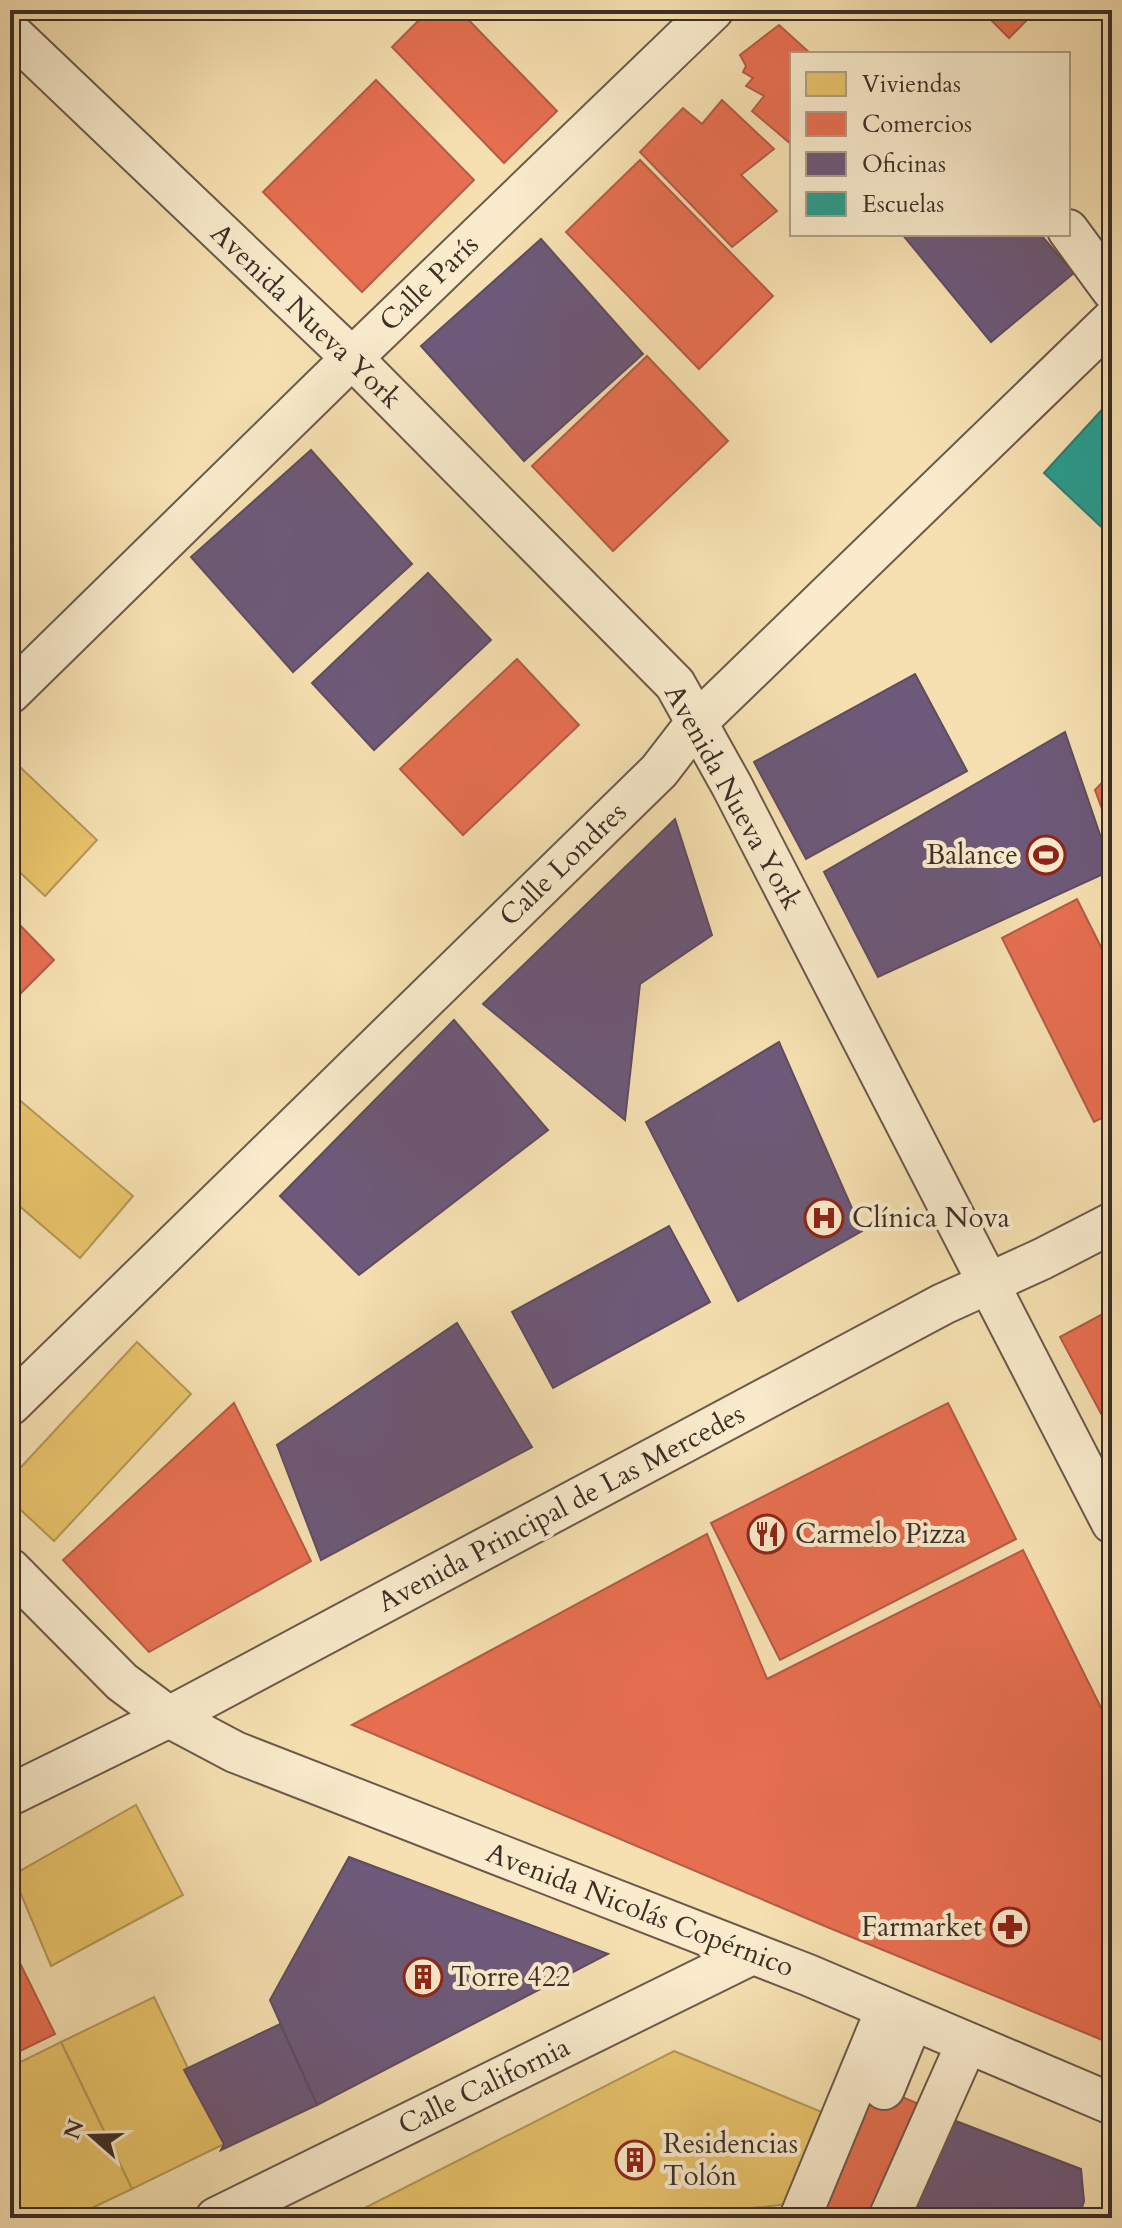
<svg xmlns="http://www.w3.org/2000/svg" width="1122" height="2228" font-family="Cardo,serif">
  <rect width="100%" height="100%" fill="#f6e0b1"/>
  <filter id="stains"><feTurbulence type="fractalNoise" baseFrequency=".0025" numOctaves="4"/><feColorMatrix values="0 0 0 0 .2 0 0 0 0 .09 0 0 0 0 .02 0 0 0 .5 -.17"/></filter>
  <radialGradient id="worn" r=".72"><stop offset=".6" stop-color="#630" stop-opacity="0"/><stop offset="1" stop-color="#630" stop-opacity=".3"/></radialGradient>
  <g fill="#e9c46a" stroke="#b59756" stroke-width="2">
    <path d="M20,767L97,840L45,896L10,863V778Z"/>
    <path d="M10,1092L133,1196L80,1258L10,1198Z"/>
    <path d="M137,1342L191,1394L54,1541L10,1500V1479Z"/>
    <path d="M136,1805L183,1895L51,1966L13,1875Z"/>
    <path d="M154,1997L224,2144L132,2189L61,2042Z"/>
    <path d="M61,2042L132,2189L71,2218H16L10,2206V2067Z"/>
    <path d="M674,2051L834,2117L789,2204L698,2214L691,2218H345Z"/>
  </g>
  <g fill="#e76f51" stroke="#b45c44" stroke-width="2">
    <path d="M429,10H459L557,111L504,163L392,47Z"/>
    <path d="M981,10H1037L1009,38Z"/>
    <path d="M779,25L811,54H792V145L752,111L764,96L746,86L753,78L743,72L746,66L740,55Z"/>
    <path d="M376,80L474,180L362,292L263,192Z"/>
    <path d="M722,100L774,149L741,175L777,211L732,247L640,152L683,108L702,124Z"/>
    <path d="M640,160L773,296L699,369L566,232Z"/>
    <path d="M647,356L728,441L613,551L532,466Z"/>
    <path d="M517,659L579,725L463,835L400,769Z"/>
    <path d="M1112,772V836L1095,790Z"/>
    <path d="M1077,899L1112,969V1113L1094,1122L1002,938Z"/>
    <path d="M10,915L54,960L10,1004Z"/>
    <path d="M1112,1309V1434L1060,1337Z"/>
    <path d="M234,1403L311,1561L149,1652L63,1560Z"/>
    <path d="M948,1403L1016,1539L780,1660L711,1523Z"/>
    <path d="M707,1534L767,1679L1023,1550L1112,1730V2044L827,1927L352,1725Z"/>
    <path d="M10,1943L55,2034L10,2056Z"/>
    <path d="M869,2083L926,2107L880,2218H827L814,2213Z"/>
  </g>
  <g fill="#6d597a" stroke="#5f4c61" stroke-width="2">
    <path d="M902,234H1040L1074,273L991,342Z"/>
    <path d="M541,239L643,354L524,461L421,346Z"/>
    <path d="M311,450L412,564L293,672L191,557Z"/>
    <path d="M428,573L491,640L374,750L312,683Z"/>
    <path d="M915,674L967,771L806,859L754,762Z"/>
    <path d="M1065,732L1112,870L878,977L824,872Z"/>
    <path d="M675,819L712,935L640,984L625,1120L483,1004Z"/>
    <path d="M454,1020L548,1130L359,1275L280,1196Z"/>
    <path d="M779,1042L862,1231L738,1301L646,1122Z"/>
    <path d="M669,1226L710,1302L553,1388L512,1312Z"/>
    <path d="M457,1323L532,1447L321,1560L277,1445Z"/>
    <path d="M349,1857L608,1954L317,2105L270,2000Z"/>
    <path d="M280,2024L317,2105L221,2150L224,2144L184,2070Z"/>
    <path d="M948,2118L1081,2169L1084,2201L1079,2218H901Z"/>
  </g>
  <path fill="#2a9d8f" stroke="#307c70" stroke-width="2" d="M1109,402L1112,405V537L1044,473Z"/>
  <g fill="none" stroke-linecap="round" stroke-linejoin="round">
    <defs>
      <g id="minor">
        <path d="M10,32L352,358L675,684L732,786L1112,1523"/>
        <path d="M1068,230L1112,290"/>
        <path d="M10,693L352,358L713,10"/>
        <path d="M10,1405L659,771L696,723L1112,320"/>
        <path d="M10,1569L122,1682L169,1717L235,1752L808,1975L1112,2104"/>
        <path d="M10,1795L169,1717L943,1304L1042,1259L1112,1223"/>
        <path d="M884,2089L912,2021"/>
        <path d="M216,2218L752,1954"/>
        <path d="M800,2218L886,2010"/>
        <path d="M889,2218L967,2043"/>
      </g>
    </defs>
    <use href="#minor" stroke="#6b5a4a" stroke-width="44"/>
    <use href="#minor" stroke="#f9ebcc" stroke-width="40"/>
  </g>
  <defs>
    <symbol id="stadium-ring" viewBox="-11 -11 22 22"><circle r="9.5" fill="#f9ebcc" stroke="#8f2418" stroke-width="1.5"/><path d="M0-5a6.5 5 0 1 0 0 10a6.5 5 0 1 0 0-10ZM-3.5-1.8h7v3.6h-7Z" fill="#8f2418"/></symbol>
    <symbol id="hospital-ring" viewBox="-11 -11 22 22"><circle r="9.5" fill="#f9ebcc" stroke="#8f2418" stroke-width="1.5"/><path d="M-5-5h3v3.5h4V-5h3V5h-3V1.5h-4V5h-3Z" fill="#8f2418"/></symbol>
    <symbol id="restaurant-ring" viewBox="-11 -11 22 22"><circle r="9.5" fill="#f9ebcc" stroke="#8f2418" stroke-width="1.5"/><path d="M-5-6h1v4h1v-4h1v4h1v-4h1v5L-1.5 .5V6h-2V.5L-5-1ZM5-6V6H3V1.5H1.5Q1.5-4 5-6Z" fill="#8f2418"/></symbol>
    <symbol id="pharmacy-ring" viewBox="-11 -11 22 22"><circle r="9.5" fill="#f9ebcc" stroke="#8f2418" stroke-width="1.5"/><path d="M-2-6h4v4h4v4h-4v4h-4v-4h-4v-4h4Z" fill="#8f2418"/></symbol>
    <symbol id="building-ring" viewBox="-11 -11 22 22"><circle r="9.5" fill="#f9ebcc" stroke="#8f2418" stroke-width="1.5"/><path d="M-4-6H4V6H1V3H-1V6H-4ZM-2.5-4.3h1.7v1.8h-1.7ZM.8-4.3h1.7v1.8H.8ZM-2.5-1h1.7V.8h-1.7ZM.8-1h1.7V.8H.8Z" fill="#8f2418"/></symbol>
  </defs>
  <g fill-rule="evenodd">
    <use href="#stadium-ring" x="1024" y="833" width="44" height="44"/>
    <use href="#hospital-ring" x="802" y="1196" width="44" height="44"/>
    <use href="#restaurant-ring" x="745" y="1512" width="44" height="44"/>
    <use href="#pharmacy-ring" x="988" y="1905" width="44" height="44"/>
    <use href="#building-ring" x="401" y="1955" width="44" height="44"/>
    <use href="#building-ring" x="613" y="2138" width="44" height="44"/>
  </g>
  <g text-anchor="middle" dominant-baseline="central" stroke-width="8" stroke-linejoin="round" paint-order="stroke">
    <g font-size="28" fill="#3d2e27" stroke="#f9ebcc">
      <text transform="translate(429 283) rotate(-44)">Calle París</text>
      <text transform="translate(306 316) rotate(44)">Avenida Nueva York</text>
      <text transform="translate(733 797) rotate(61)">Avenida Nueva York</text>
      <text transform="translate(563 864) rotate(-44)">Calle Londres</text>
      <text transform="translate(561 1508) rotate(-28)">Avenida Principal de Las Mercedes</text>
      <text transform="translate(640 1910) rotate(21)">Avenida Nicolás Copérnico</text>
      <text transform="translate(484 2086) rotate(-26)">Calle California</text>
    </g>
    <g font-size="28" fill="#3d2e27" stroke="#f9ebcc" text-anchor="start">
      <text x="1018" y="855" text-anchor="end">Balance</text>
      <text x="852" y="1218">Clínica Nova</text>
      <text x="795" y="1534">Carmelo Pizza</text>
      <text x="982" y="1927" text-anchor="end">Farmarket</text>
      <text x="451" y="1977">Torre 422</text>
      <text x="663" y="2144">Residencias<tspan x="663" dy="32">Tolón</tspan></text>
    </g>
  </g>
  <rect width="1122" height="2228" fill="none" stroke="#f6e0b1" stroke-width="40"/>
  <rect x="12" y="12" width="1098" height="2204" fill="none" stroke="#3d2e27" stroke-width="4"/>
  <rect x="20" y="20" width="1082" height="2188" fill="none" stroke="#3d2e27" stroke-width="2"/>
  <rect x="790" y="52" width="280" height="184" fill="#f9ebcc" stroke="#ae9f8a" stroke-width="2"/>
  <rect x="806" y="72" width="40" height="24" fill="#e9c46a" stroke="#ae9f8a" stroke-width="2"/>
  <text x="862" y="92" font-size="24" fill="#3d2e27">Viviendas</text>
  <rect x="806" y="112" width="40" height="24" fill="#e76f51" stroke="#ae9f8a" stroke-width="2"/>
  <text x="862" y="132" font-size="24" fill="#3d2e27">Comercios</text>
  <rect x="806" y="152" width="40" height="24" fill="#6d597a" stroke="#ae9f8a" stroke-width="2"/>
  <text x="862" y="172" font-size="24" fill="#3d2e27">Oficinas</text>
  <rect x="806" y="192" width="40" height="24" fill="#2a9d8f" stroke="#ae9f8a" stroke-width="2"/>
  <text x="862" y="212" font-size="24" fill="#3d2e27">Escuelas</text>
  <g transform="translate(92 2136) rotate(290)" stroke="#f9ebcc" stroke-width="6" paint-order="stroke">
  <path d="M0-6L14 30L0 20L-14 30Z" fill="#3d2e27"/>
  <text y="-12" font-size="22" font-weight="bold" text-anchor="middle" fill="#3d2e27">N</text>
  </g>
  <rect width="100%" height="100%" filter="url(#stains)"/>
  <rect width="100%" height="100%" fill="url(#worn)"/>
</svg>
